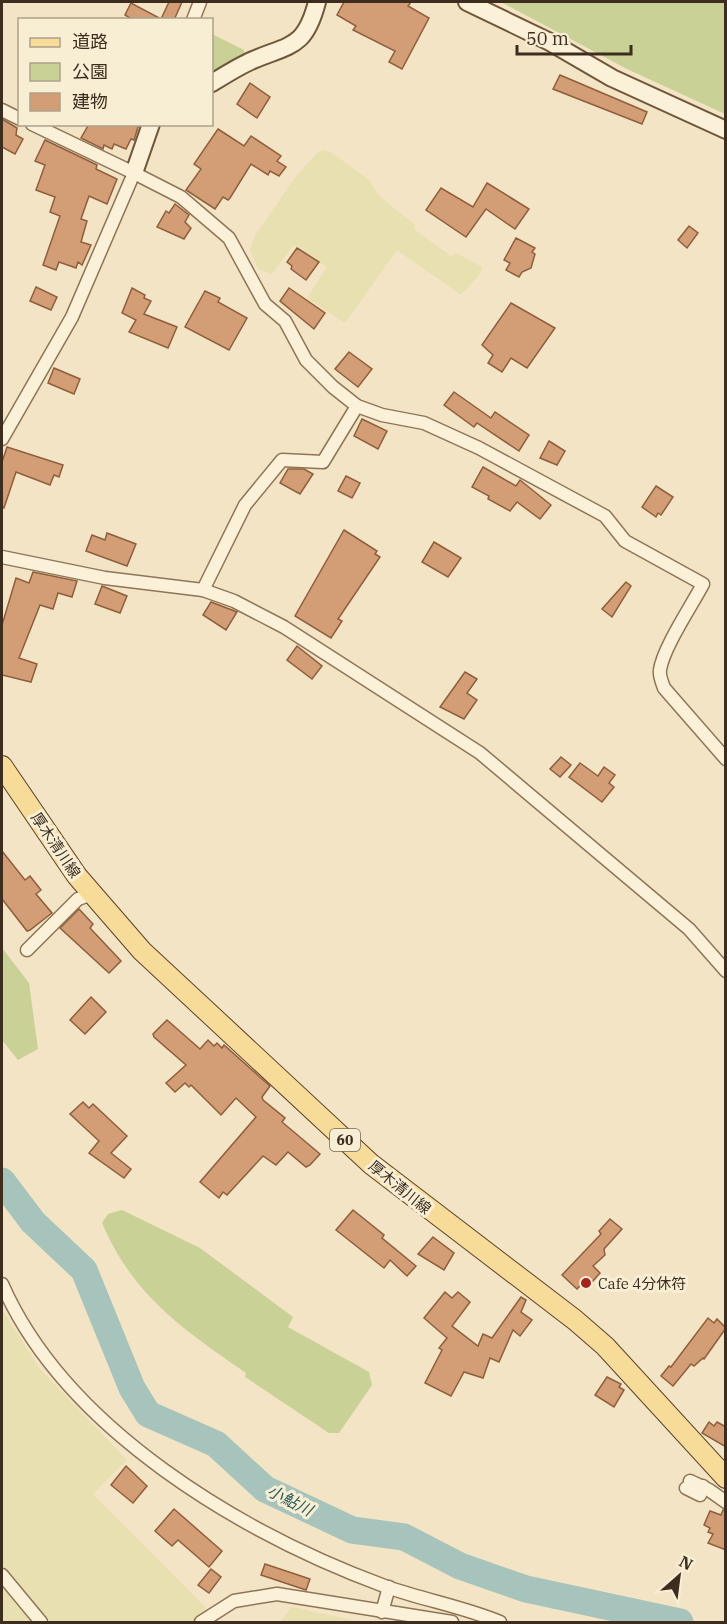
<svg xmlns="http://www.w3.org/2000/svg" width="727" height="1624" font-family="'IBM Plex Serif','Noto Sans JP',serif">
  <rect width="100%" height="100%" fill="#f2e4c4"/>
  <g fill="#e8e0b0">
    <path d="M323,150L332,153L369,180L378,195L415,225L414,229L451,256L456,253L482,267L480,274L461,295L397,250L345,323L307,298L327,267L294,245L272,274L258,269L250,250L255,236L294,179L318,152Z"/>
    <path d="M2,1309L39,1368L127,1460L93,1494L206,1608L192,1622H2Z"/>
    <path d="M292,1607L356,1621L358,1622H280Z"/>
  </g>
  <g fill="#c9d196">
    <path d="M501,2H725V114L627,69Z"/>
    <path d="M212,34L244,50V58L212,76Z"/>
    <path d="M2,948L29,983L38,1049L18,1060L2,1040Z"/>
    <path d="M122,1210L200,1248L293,1317L288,1327L369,1372L372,1385L339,1433H329L245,1377L246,1373C183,1329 134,1297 102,1223L108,1214Z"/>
  </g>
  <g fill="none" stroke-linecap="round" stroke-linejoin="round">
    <path stroke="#a6c4bc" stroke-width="27" d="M2,1181L33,1222L84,1270L132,1388L148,1414L216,1444L265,1489L352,1530L404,1537L460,1566L526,1589L680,1622"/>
  </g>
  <g fill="#d39e76" stroke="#8f5e3c" stroke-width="1.5">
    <path d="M169,2H182L174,20H133L125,15L131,3L161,19Z"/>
    <path d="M344,2H411L408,6L429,18L402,69L389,62L395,51L353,30L356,26L337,15Z"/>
    <path d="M560,75L647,112L642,124L553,89Z"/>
    <path d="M250,83L270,97L257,118L237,104Z"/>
    <path d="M2,119L17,128L16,135L23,139L15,154L2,147Z"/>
    <path d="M89,124H139L134,140L131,139L126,149L114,144L112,149L104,145L103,149L81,138Z"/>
    <path d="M218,129L244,146L251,136L281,156L277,161L286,167L279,176L270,171L268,175L251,164L230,198L228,200L223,197L215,209L186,190L201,169L194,164Z"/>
    <path d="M45,140L97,165L96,169L117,179L107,204L89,196L81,219L87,221L81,242L91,245L82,265L78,262L76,268L59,262L56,270L43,265L60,216L50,212L55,197L36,190L45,165L35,161Z"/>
    <path d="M487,183L529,209L515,229L486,209L466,237L426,210L441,188L473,207Z"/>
    <path d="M175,204L189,215L185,222L191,228L184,239L157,227L166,211L169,213Z"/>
    <path d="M689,226L698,233L687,248L678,240Z"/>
    <path d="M516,238L535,248L532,252L535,254L531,268L522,272L519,277L506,270L510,263L504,260Z"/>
    <path d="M297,248L319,262L306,280L291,269L292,266L287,262Z"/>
    <path d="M36,287L57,297L51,310L30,301Z"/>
    <path d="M132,288L145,295L144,298L151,301L144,314L177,327L168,348L129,332L136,320L122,313Z"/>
    <path d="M289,288L325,313L314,329L280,301Z"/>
    <path d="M205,291L220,298L218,302L247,318L229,350L185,327Z"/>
    <path d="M511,303L555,328L527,368L511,358L502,372L488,363L493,355L482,345Z"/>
    <path d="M349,352L372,369L358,387L335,369Z"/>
    <path d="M54,368L80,379L74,394L48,383Z"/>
    <path d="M454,392L491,418L495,412L529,435L519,451L477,423L474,427L444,405Z"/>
    <path d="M362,419L387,431L378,449L354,436Z"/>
    <path d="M549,441L565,451L557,465L540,458Z"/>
    <path d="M7,447L63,465L59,477L54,475L50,485L16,472L4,508L2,507V462Z"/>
    <path d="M483,467L516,486L520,480L551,505L540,519L517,502L510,511L488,499L489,496L472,487Z"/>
    <path d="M288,469H304L313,474L300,494L280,483Z"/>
    <path d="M346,476L360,483L352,498L338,491Z"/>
    <path d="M656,486L673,497L661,515L658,513L656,517L642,507Z"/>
    <path d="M344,530L377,551L375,554L380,557L338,619L342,621L331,638L295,616Z"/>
    <path d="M107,533L136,544L127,566L86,551L92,535L105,540Z"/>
    <path d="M434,542L461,558L448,577L422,562Z"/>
    <path d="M33,572L77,581L72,597L58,593L53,609L40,605L19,658L37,664L31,682L2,675V625L16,578L29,583Z"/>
    <path d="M626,582L631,586L612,617L602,609Z"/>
    <path d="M102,586L127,596L120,613L95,604Z"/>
    <path d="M211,602L237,612L226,630L203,615Z"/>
    <path d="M297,646L322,666L312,679L287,660Z"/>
    <path d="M465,672L477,679L467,693L477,700L464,719L440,707Z"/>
    <path d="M561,757L571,765L560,777L550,769Z"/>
    <path d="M580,763L598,776L604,767L615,775L609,783L614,787L602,802L569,777Z"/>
    <path d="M2,851L25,880L30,876L41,890L36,894L52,913L30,930L27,931L2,899Z"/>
    <path d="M79,909L93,924L90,928L121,961L109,973L60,928Z"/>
    <path d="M91,997L106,1012L85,1034L70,1020Z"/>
    <path d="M167,1020L200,1049L208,1040L214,1046L217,1043L222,1048L224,1045L270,1086L262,1097L263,1100L285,1118L282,1122L320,1154L310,1165L306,1167L288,1152L276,1165L263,1156L227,1195L223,1192L219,1198L200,1182L256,1117L236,1098L221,1115L191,1085L189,1087L185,1083L175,1092L166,1083L186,1065L154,1037L153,1034Z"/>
    <path d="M83,1102L89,1108L93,1104L127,1136L111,1153L131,1169L124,1178L89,1153L99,1141L70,1114Z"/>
    <path d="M353,1210L384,1235L382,1238L416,1266L407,1276L390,1260L384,1268L336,1230Z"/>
    <path d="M610,1219L622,1229L604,1249L605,1255L593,1266L600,1273L586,1289L581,1285L577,1289L562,1275L601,1234L599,1231Z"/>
    <path d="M433,1237L454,1253L444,1270L418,1254Z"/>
    <path d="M445,1292L452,1298L458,1292L470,1302L452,1326L478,1346L483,1334L492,1338L521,1297L526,1300L521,1312L532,1320L520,1336L513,1330L499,1362L490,1358L483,1378L464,1372L451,1396L425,1383L442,1350L439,1348L447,1338L424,1318Z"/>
    <path d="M708,1318L714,1323L717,1319L726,1328L704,1359L703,1358L694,1366L691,1364L673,1386L661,1376L669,1366L671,1367Z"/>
    <path d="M607,1377L621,1384L619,1387L624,1390L614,1407L595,1395Z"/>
    <path d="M709,1422L714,1426L717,1422L726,1427V1447L702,1433Z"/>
    <path d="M126,1466L147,1486L133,1503L111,1485Z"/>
    <path d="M174,1509L222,1551L209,1567L178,1540L172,1546L155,1531Z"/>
    <path d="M723,1510H726V1550L708,1543L713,1534L708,1532L710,1528L704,1525L710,1511L721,1515Z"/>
    <path d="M265,1564L310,1579L306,1590L261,1575Z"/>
    <path d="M211,1569L221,1577L209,1593L198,1585Z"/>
  </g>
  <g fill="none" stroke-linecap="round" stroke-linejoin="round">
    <defs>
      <g id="street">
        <path d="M193,20L200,2"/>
        <path d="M2,110L20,119"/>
        <path d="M134,173L181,197L229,238L265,304L285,321L306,360L333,387L357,406L382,415L424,423L479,448L605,516L625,541L703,584C692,605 663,648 660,670C659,676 662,682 664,688L726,759"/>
        <path d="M2,439L72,317L134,173L32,124"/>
        <path d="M2,557L105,578L203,590L234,601L284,627L480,753L689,929L726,971"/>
        <path d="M203,590L245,505L282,460L323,462L357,406"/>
        <path d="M27,950L78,899L92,894"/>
        <path d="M2,1284C66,1430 243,1534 387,1587C424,1600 464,1607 500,1622"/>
        <path d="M690,1481L709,1490L726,1502"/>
        <path d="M686,1488L700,1495L703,1486"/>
        <path d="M2,1575L41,1622"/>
        <path d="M382,1612L389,1587"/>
        <path d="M201,1622L234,1601L277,1594L452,1622"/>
      </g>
      <g id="secondary">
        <path d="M467,2L550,42L612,78L726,130"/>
        <path d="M212,83C225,75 239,66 253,60C291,44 305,48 317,2"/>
        <path d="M134,173L151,124"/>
      </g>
      <path id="primary" d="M2,766L77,876L142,951L371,1164L575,1320L605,1346L726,1478"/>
    </defs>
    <use href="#street" stroke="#8e7558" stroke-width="15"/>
    <use href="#secondary" stroke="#70563b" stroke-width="20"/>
    <use href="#primary" stroke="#5c432d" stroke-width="22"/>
    <use href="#street" stroke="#fbf1d8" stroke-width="12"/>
    <use href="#secondary" stroke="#fbf1d8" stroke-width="16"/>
    <use href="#primary" stroke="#f7db99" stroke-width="20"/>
  </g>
  <circle fill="#a22423" stroke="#f8eed4" stroke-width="2" cx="586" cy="1283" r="6"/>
  <g text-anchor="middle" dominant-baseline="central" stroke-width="6" stroke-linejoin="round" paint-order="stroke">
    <rect fill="#f8eed4" stroke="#756755" stroke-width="1.5" x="330" y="1129" width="30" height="22" rx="4.5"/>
    <g font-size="14" font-weight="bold" fill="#3d2d1e">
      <text x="345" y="1140">60</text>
    </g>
    <g font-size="15" fill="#3d2d1e" stroke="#f8eed4">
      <text transform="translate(56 845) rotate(56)">厚木清川線</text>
      <text transform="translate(400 1187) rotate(39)">厚木清川線</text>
    </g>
    <g font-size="15" fill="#3d2d1e" stroke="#f8eed4" text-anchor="start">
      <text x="598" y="1283">Cafe 4分休符</text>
    </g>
    <g font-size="16" font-style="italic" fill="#2c5e5b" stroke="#f8eed4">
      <text transform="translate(290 1500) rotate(27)">小鮎川</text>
    </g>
  </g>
  <rect width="727" height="1624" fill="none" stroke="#3d2d1e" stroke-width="6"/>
  <rect x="18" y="18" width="195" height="108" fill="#f8eed4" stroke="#ada18b" stroke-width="1.5"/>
  <rect x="30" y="38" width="30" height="9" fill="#f7db99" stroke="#ada18b" stroke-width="1.5"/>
  <text x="72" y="48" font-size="18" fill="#3d2d1e">道路</text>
  <rect x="30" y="63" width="30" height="18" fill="#c9d196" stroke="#ada18b" stroke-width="1.5"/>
  <text x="72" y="78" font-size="18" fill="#3d2d1e">公園</text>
  <rect x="30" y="93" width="30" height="18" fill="#d39e76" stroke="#ada18b" stroke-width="1.5"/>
  <text x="72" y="108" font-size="18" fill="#3d2d1e">建物</text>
  <g transform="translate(679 1576) rotate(28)" stroke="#f8eed4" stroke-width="4.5" paint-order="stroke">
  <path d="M0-4.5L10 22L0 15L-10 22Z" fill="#3d2d1e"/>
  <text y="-9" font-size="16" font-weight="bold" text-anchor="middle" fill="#3d2d1e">N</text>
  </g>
  <path d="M517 45v9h114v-9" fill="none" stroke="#3d2d1e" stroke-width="3"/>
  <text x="526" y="45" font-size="18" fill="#3d2d1e" stroke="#f8eed4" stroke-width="4.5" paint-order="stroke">50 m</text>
</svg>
